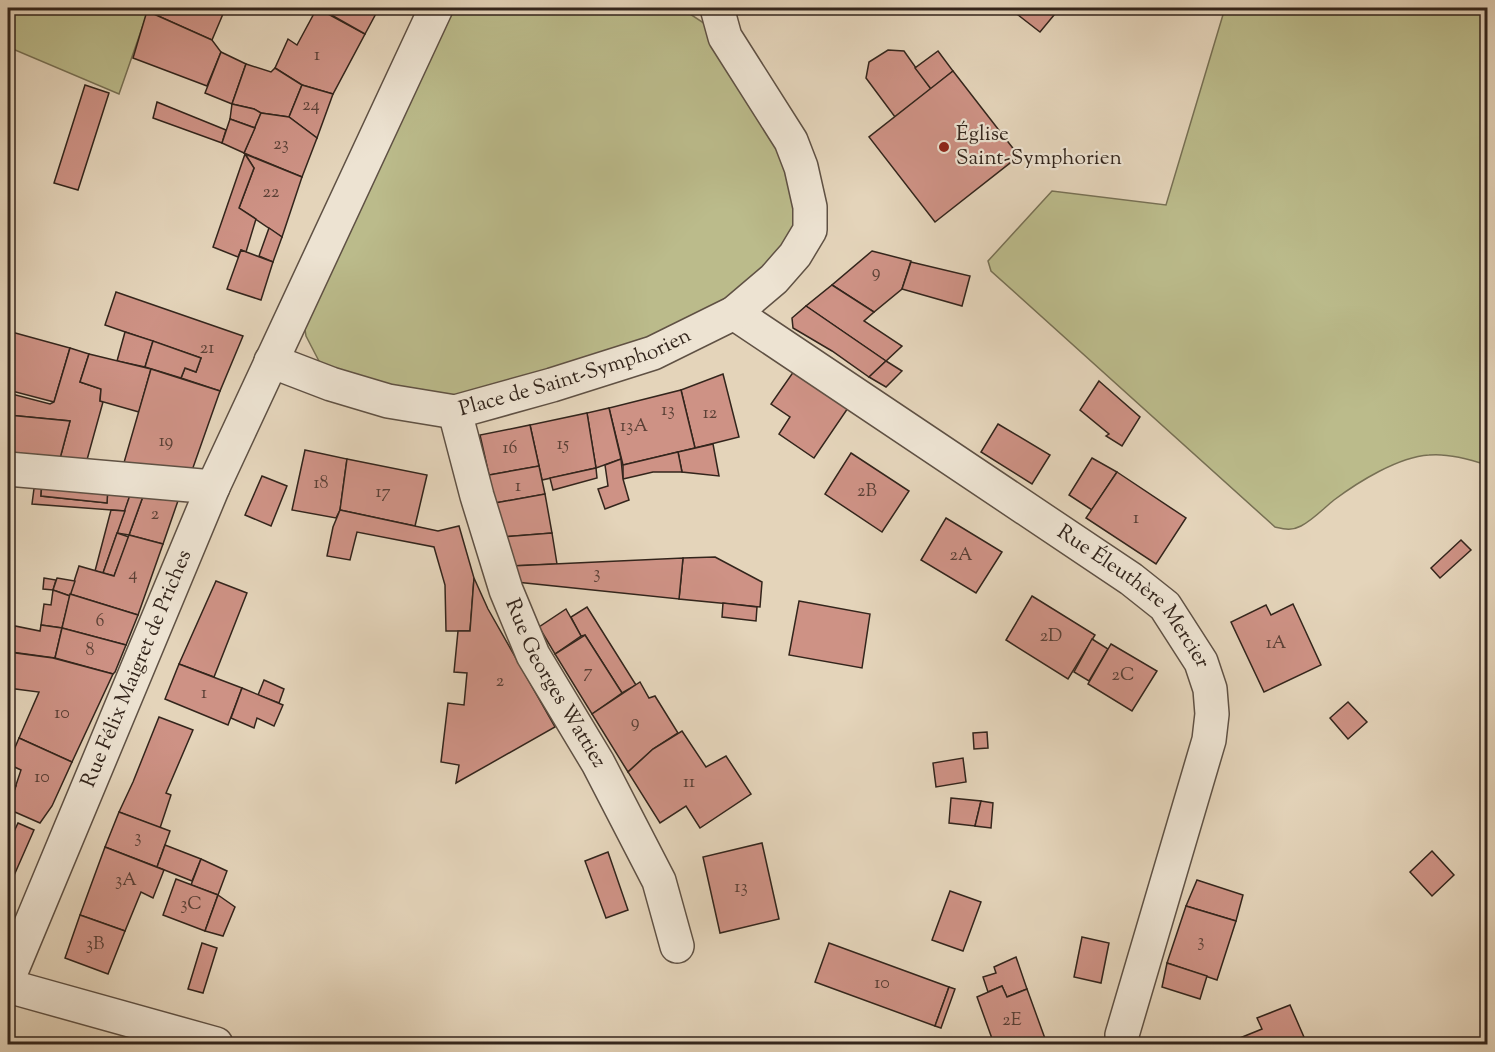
<svg xmlns="http://www.w3.org/2000/svg" width="1495" height="1052" font-family="'Sorts Mill Goudy',serif">
  <rect width="100%" height="100%" fill="#e4d4ba"/>
  <filter id="stains"><feTurbulence type="fractalNoise" baseFrequency=".00333" numOctaves="4"/><feColorMatrix values="0 0 0 0 .2 0 0 0 0 .09 0 0 0 0 .02 0 0 0 .5 -.17"/></filter>
  <radialGradient id="worn" r=".72"><stop offset=".6" stop-color="#630" stop-opacity="0"/><stop offset="1" stop-color="#630" stop-opacity=".3"/></radialGradient>
  <g fill="#bbbb8b" stroke="#777054" stroke-width="1.5">
    <path d="M8,8H149L119,94L8,47Z"/>
    <path d="M436,8H681L725,37L810,207L734,313L455,412L321,365L306,336L300,298Z"/>
    <path d="M1225,8H1487V465C1469,459 1448,453 1429,455C1398,457 1358,482 1334,500C1324,508 1313,520 1301,526C1292,531 1284,529 1275,527L991,271L988,261L1052,191L1166,205Z"/>
  </g>
  <g fill="#ce9285" stroke="#33251c" stroke-width="1.5">
    <path d="M149,8H208L223,14L212,40L147,11Z"/>
    <path d="M317,8L365,34L333,94L302,85L275,68L288,39L297,45Z"/>
    <path d="M319,8H379L365,34Z"/>
    <path d="M1009,8H1058L1059,9L1040,32Z"/>
    <path d="M147,11L212,40L221,52L207,86L133,58Z"/>
    <path d="M888,50L904,51L931,89L895,117L866,78L869,62Z"/>
    <path d="M938,51L953,71L931,89L915,68Z"/>
    <path d="M221,52L246,64L232,104L205,93Z"/>
    <path d="M246,64L271,72L275,68L302,85L289,117L261,113L254,109L232,104Z"/>
    <path d="M953,71L1019,156L935,222L869,137Z"/>
    <path d="M85,85L109,93L78,190L54,183Z"/>
    <path d="M302,85L333,94L317,138L289,117Z"/>
    <path d="M157,102L226,130L222,143L153,118Z"/>
    <path d="M232,104L254,109L261,113L255,128L230,119Z"/>
    <path d="M261,113L289,117L317,138L302,177L244,153Z"/>
    <path d="M230,119L255,128L244,153L222,143Z"/>
    <path d="M245,154L302,177L282,237L239,208L254,168Z"/>
    <path d="M245,154L254,168L239,208L256,219L246,252L241,250L238,257L213,247Z"/>
    <path d="M269,228L282,237L273,262L259,256Z"/>
    <path d="M241,250L273,262L261,300L227,289Z"/>
    <path d="M872,251L911,261L902,289L874,312L832,285Z"/>
    <path d="M911,262L970,276L962,306L902,289Z"/>
    <path d="M832,285L874,312L864,321L902,346L886,361L806,306Z"/>
    <path d="M116,292L243,336L220,391L181,378L185,368L196,372L201,358L105,325Z"/>
    <path d="M806,306L886,361L869,377L832,351L793,328L792,318Z"/>
    <path d="M8,331L70,348L54,402L8,390Z"/>
    <path d="M125,332L153,341L145,367L117,361Z"/>
    <path d="M153,341L201,358L196,372L185,368L181,378L145,367Z"/>
    <path d="M70,348L89,354L80,382L101,389L100,401L103,402L85,467L58,466L70,421L8,415V393L50,404L54,402Z"/>
    <path d="M89,354L151,369L139,412L100,401L101,389L80,382Z"/>
    <path d="M886,361L902,371L886,387L869,377Z"/>
    <path d="M151,369L220,391L189,479L121,473Z"/>
    <path d="M794,371L848,408L814,458L779,434L790,417L771,404Z"/>
    <path d="M723,374L739,437L695,448L681,390Z"/>
    <path d="M1099,381L1140,417L1122,446L1106,436L1109,434L1080,410Z"/>
    <path d="M681,390L695,448L623,465L609,408Z"/>
    <path d="M609,408L621,459L596,468L587,413Z"/>
    <path d="M587,413L596,468L542,480L530,425Z"/>
    <path d="M8,415L70,421L58,466L8,461Z"/>
    <path d="M998,424L1050,455L1032,484L981,452Z"/>
    <path d="M530,425L539,466L489,475L480,435Z"/>
    <path d="M713,444L719,476L682,472L678,452Z"/>
    <path d="M305,450L347,459L340,510L336,518L292,510Z"/>
    <path d="M678,452L682,472H653L623,479V465Z"/>
    <path d="M851,453L909,491L882,532L825,494Z"/>
    <path d="M1092,458L1117,472L1092,510L1069,495Z"/>
    <path d="M347,459L427,475L415,526L340,510Z"/>
    <path d="M621,459L623,479L629,500L605,509L598,489L608,486L605,465Z"/>
    <path d="M539,466L545,494L495,503L489,475Z"/>
    <path d="M596,468L597,478L553,490L550,478Z"/>
    <path d="M1117,472L1186,518L1156,564L1086,518Z"/>
    <path d="M262,476L287,486L271,526L245,515Z"/>
    <path d="M42,480L41,496L107,503L108,486L132,489L125,511L32,504L35,481Z"/>
    <path d="M42,480L108,486L107,503L41,496Z"/>
    <path d="M146,488L180,495L163,544L129,535Z"/>
    <path d="M146,488L129,535L117,533L132,489Z"/>
    <path d="M545,494L552,533L501,537L495,503Z"/>
    <path d="M111,510L125,511L103,573L95,571Z"/>
    <path d="M340,510L438,531L459,526L474,578L470,631H446L445,585L434,547L357,532L350,560L327,556L333,527Z"/>
    <path d="M946,518L1002,552L976,593L921,560Z"/>
    <path d="M117,533L129,537L114,576L103,573Z"/>
    <path d="M552,533L557,564L511,566L501,537Z"/>
    <path d="M129,535L163,544L138,615L70,594L79,566L114,576Z"/>
    <path d="M1461,540L1471,550L1440,578L1431,568Z"/>
    <path d="M715,557L762,582L760,607L679,599L683,558Z"/>
    <path d="M683,558L679,599L516,582L511,566Z"/>
    <path d="M44,578L56,580L53,590L43,589Z"/>
    <path d="M57,578L75,581L70,596L53,590Z"/>
    <path d="M474,578L488,609L555,727L456,783L459,765L441,762L448,703L464,705L467,673L454,672L458,631H470Z"/>
    <path d="M216,581L247,593L214,677L179,664Z"/>
    <path d="M53,590L70,596L62,628L41,625L44,604L51,605Z"/>
    <path d="M70,594L138,615L126,645L62,628Z"/>
    <path d="M1032,596L1095,635L1068,679L1006,640Z"/>
    <path d="M799,601L870,614L862,668L789,655Z"/>
    <path d="M723,603L757,607L756,621L722,617Z"/>
    <path d="M1293,604L1321,665L1264,692L1231,622L1266,605L1271,615Z"/>
    <path d="M587,607L636,685L622,693L585,635L581,636L571,617Z"/>
    <path d="M566,609L581,636L555,654L539,627Z"/>
    <path d="M41,625L62,628L55,658L11,652L15,626L40,631Z"/>
    <path d="M62,628L126,645L115,672L113,674L55,658Z"/>
    <path d="M585,635L622,693L592,714L555,654Z"/>
    <path d="M1092,639L1108,649L1089,681L1074,672Z"/>
    <path d="M1111,644L1157,671L1132,711L1088,684Z"/>
    <path d="M8,652L53,658L113,674L72,762L19,738L39,692L8,688Z"/>
    <path d="M179,664L242,688L228,725L165,699Z"/>
    <path d="M264,680L284,689L279,703L258,695Z"/>
    <path d="M640,682L649,698L655,696L678,733L653,749L628,772L592,714Z"/>
    <path d="M242,688L283,705L274,726L257,718L254,728L231,718Z"/>
    <path d="M1348,702L1367,722L1348,739L1330,718Z"/>
    <path d="M159,717L193,730L166,793L171,795L160,828L119,812L133,782Z"/>
    <path d="M682,731L706,767L726,756L751,794L700,828L686,806L660,823L628,772L653,749Z"/>
    <path d="M987,732L988,748L974,749L973,733Z"/>
    <path d="M19,738L72,762L52,806L40,823L8,809L21,770L8,764Z"/>
    <path d="M963,758L966,782L936,787L933,763Z"/>
    <path d="M8,785L16,786L8,807Z"/>
    <path d="M951,798L981,801L975,826L949,823Z"/>
    <path d="M981,801L993,803L991,828L975,826Z"/>
    <path d="M119,812L170,831L157,867L105,847Z"/>
    <path d="M18,823L34,830L12,880L8,878V839L10,840Z"/>
    <path d="M762,843L779,919L720,933L703,857Z"/>
    <path d="M165,845L201,859L192,881L157,867Z"/>
    <path d="M105,847L164,870L153,898L141,892L125,931L80,915Z"/>
    <path d="M1432,851L1454,875L1432,896L1410,872Z"/>
    <path d="M608,852L628,910L606,918L585,861Z"/>
    <path d="M201,859L227,871L218,895L191,885Z"/>
    <path d="M176,879L218,895L205,931L163,915Z"/>
    <path d="M1197,880L1243,895L1236,921L1186,906Z"/>
    <path d="M950,891L981,902L963,951L932,940Z"/>
    <path d="M218,895L235,907L223,936L205,931Z"/>
    <path d="M1186,906L1236,921L1217,980L1167,963Z"/>
    <path d="M80,915L125,931L108,974L65,958Z"/>
    <path d="M1082,937L1109,943L1101,983L1074,977Z"/>
    <path d="M202,943L217,948L203,993L188,989Z"/>
    <path d="M829,943L949,987L935,1026L815,982Z"/>
    <path d="M1016,957L1027,989L1007,997L1002,986L988,992L983,977L996,973L994,967Z"/>
    <path d="M1167,963L1207,976L1200,999L1162,987Z"/>
    <path d="M1002,986L1007,997L1027,989L1047,1044H994L977,997Z"/>
    <path d="M949,987L955,989L941,1028L935,1026Z"/>
    <path d="M1290,1005L1307,1044H1225L1262,1029L1257,1018Z"/>
  </g>
  <g fill="none" stroke-linecap="round" stroke-linejoin="round">
    <defs>
      <g id="street">
        <path id="s1" d="M734,313L1131,579L1165,606L1201,662L1210,689L1212,714L1209,740L1122,1035V1044"/>
        <path id="s2" d="M271,361L331,384L388,401L455,412L552,385L653,353L734,313L774,279L795,255L810,230V207L801,167L791,141L725,37L717,8"/>
        <path id="s3" d="M455,412L477,496L506,590L533,655L598,763L659,881L677,946"/>
        <path d="M8,469L213,487"/>
        <path id="s4" d="M8,979L213,487L436,8"/>
        <path d="M8,986L216,1044"/>
      </g>
    </defs>
    <use href="#street" stroke="#5f5144" stroke-width="36"/>
    <use href="#street" stroke="#ede3d2" stroke-width="33"/>
  </g>
  <circle fill="#8f2418" stroke="#ede3d2" stroke-width="2" cx="944" cy="147" r="6"/>
  <g text-anchor="middle" dominant-baseline="central" stroke-width="4.5" stroke-linejoin="round" paint-order="stroke">
    <g font-size="18" fill="#5a4036">
      <text x="317" y="56">1</text>
      <text x="311" y="106">24</text>
      <text x="281" y="145">23</text>
      <text x="271" y="193">22</text>
      <text x="876" y="273">9</text>
      <text x="207" y="349">21</text>
      <text x="668" y="411">13</text>
      <text x="710" y="414">12</text>
      <text x="634" y="427">13A</text>
      <text x="166" y="442">19</text>
      <text x="563" y="445">15</text>
      <text x="510" y="449">16</text>
      <text x="321" y="484">18</text>
      <text x="518" y="487">1</text>
      <text x="867" y="492">2B</text>
      <text x="383" y="493">17</text>
      <text x="155" y="515">2</text>
      <text x="1136" y="519">1</text>
      <text x="961" y="556">2A</text>
      <text x="597" y="574">3</text>
      <text x="133" y="575">4</text>
      <text x="100" y="622">6</text>
      <text x="1051" y="637">2D</text>
      <text x="1276" y="644">1A</text>
      <text x="90" y="651">8</text>
      <text x="588" y="673">7</text>
      <text x="1123" y="676">2C</text>
      <text x="500" y="682">2</text>
      <text x="204" y="694">1</text>
      <text x="62" y="714">10</text>
      <text x="635" y="723">9</text>
      <text x="42" y="778">10</text>
      <text x="689" y="783">11</text>
      <text x="138" y="838">3</text>
      <text x="126" y="881">3A</text>
      <text x="741" y="888">13</text>
      <text x="191" y="905">3C</text>
      <text x="1201" y="942">3</text>
      <text x="95" y="945">3B</text>
      <text x="882" y="984">10</text>
      <text x="1012" y="1021">2E</text>
    </g>
    <g font-size="21" fill="#33251c" stroke="#ede3d2" text-anchor="start">
      <text x="956" y="135">Église<tspan x="956" dy="24">Saint-Symphorien</tspan></text>
    </g>
    <g font-size="21" fill="#33251c" stroke="#ede3d2">
      <text stroke="none"><textPath href="#s2" startOffset="318">Place de Saint-Symphorien</textPath></text>
      <text stroke="none"><textPath href="#s1" startOffset="492">Rue Éleuthère Mercier</textPath></text>
      <text stroke="none"><textPath href="#s4" startOffset="336">Rue Félix Maigret de Priches</textPath></text>
      <text stroke="none"><textPath href="#s3" startOffset="291">Rue Georges Wattiez</textPath></text>
    </g>
  </g>
  <rect width="1495" height="1052" fill="none" stroke="#e4d4ba" stroke-width="30"/>
  <rect x="9" y="9" width="1477" height="1034" fill="none" stroke="#33251c" stroke-width="3"/>
  <rect x="15" y="15" width="1465" height="1022" fill="none" stroke="#33251c" stroke-width="1.5"/>
  <rect width="100%" height="100%" filter="url(#stains)"/>
  <rect width="100%" height="100%" fill="url(#worn)"/>
</svg>
